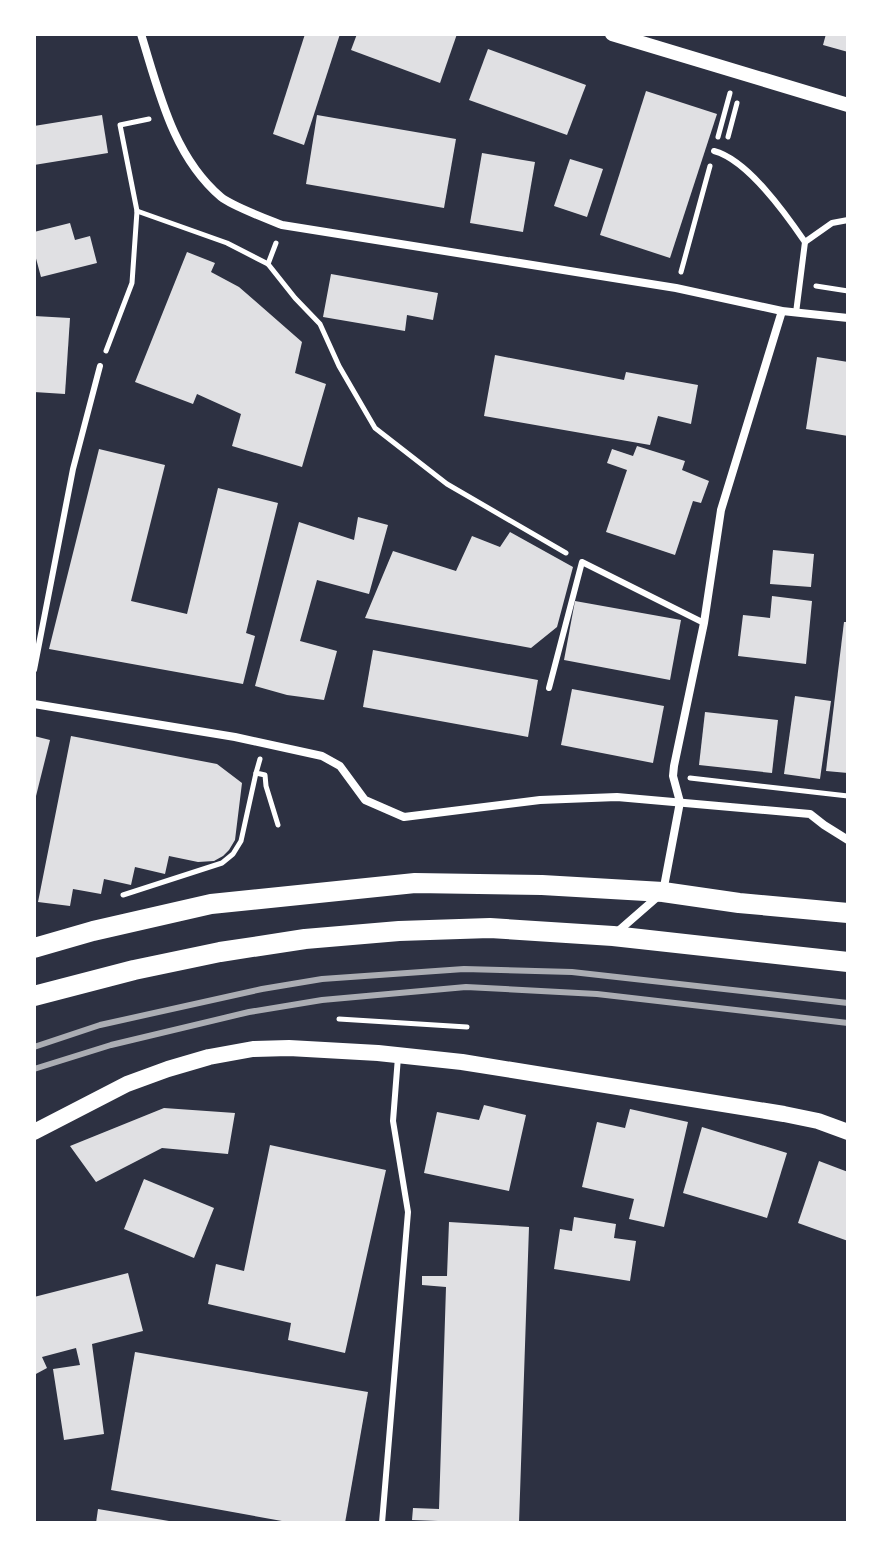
<svg xmlns="http://www.w3.org/2000/svg" width="882" height="1557" font-family="Rubik,sans-serif">
  <rect width="100%" height="100%" fill="#2d3142"/>
  <g fill="#e0e0e3">
    <path d="M305,34H340L304,145L273,134Z"/>
    <path d="M357,34H457L440,83L351,50Z"/>
    <path d="M826,34H848V52L823,45Z"/>
    <path d="M488,49L586,85L567,135L469,100Z"/>
    <path d="M646,91L717,114L670,258L600,235Z"/>
    <path d="M102,115L108,153L34,165V126Z"/>
    <path d="M317,115L456,139L444,208L306,184Z"/>
    <path d="M482,153L535,162L523,232L470,223Z"/>
    <path d="M570,159L603,169L587,217L554,206Z"/>
    <path d="M70,223L75,240L90,236L97,263L41,277L34,251V232Z"/>
    <path d="M187,252L215,263L211,272L239,287L302,342L295,373L326,384L302,467L232,446L241,414L197,394L193,404L135,382Z"/>
    <path d="M331,274L438,293L433,320L407,315L405,331L323,317Z"/>
    <path d="M34,316L70,318L65,394L34,392Z"/>
    <path d="M495,355L624,380L626,372L698,385L691,424L658,416L650,445L484,416Z"/>
    <path d="M817,357L848,362V436L806,429Z"/>
    <path d="M637,446L685,461L682,470L709,481L701,503L693,501L675,555L606,532L627,470L607,463L612,449L633,456Z"/>
    <path d="M99,449L165,465L131,601L187,614L218,488L278,503L246,633L255,636L243,684L49,649Z"/>
    <path d="M358,517L388,525L369,594L317,580L300,641L337,651L324,700L287,695L255,686L299,522L354,540Z"/>
    <path d="M510,532L573,567L557,627L531,648L365,618L393,551L456,571L472,536L500,547Z"/>
    <path d="M773,550L814,554L811,587L770,584Z"/>
    <path d="M772,596L812,601L806,664L738,656L743,615L770,618Z"/>
    <path d="M575,601L681,620L670,680L564,660Z"/>
    <path d="M844,622H848V773L826,771Z"/>
    <path d="M373,650L538,680L528,737L363,707Z"/>
    <path d="M572,689L664,706L653,763L561,745Z"/>
    <path d="M795,696L831,701L820,779L784,774Z"/>
    <path d="M705,712L778,720L772,773L699,765Z"/>
    <path d="M34,736L50,740L35,800H34Z"/>
    <path d="M71,736L217,764L242,783L235,840L229,850L223,856L214,861L198,862L169,856L165,874L135,867L131,885L104,879L101,894L73,889L70,906L38,902Z"/>
    <path d="M484,1105L526,1115L509,1191L424,1173L437,1112L479,1120Z"/>
    <path d="M164,1108L235,1113L228,1154L162,1148L96,1182L70,1146Z"/>
    <path d="M630,1109L688,1122L664,1227L629,1219L634,1199L582,1187L597,1122L625,1128Z"/>
    <path d="M702,1127L787,1153L767,1218L683,1193Z"/>
    <path d="M270,1145L386,1170L345,1353L288,1340L291,1323L208,1304L216,1264L244,1271Z"/>
    <path d="M819,1161L848,1172V1241L798,1223Z"/>
    <path d="M144,1179L214,1208L194,1258L124,1229Z"/>
    <path d="M574,1217L616,1224L614,1238L636,1241L630,1281L554,1269L560,1229L572,1231Z"/>
    <path d="M449,1222L529,1227L519,1523H438V1521L412,1520L413,1508L439,1509L446,1287L422,1285V1276H447Z"/>
    <path d="M128,1273L143,1331L92,1344L104,1434L64,1440L53,1369L80,1365L76,1348L42,1357L47,1368L34,1375V1297Z"/>
    <path d="M135,1352L368,1392L345,1523H293L111,1490Z"/>
    <path d="M98,1509L169,1521V1523H96Z"/>
  </g>
  <g fill="none" stroke-linecap="round" stroke-linejoin="round">
    <g stroke="#fff" stroke-width="5">
      <path d="M718,137L730,93"/>
      <path d="M728,137L737,103"/>
      <path d="M137,211L227,243L268,264L276,243"/>
      <path d="M268,264L295,298L320,324L339,366L375,428L447,484L566,553"/>
      <path d="M681,272L710,166"/>
      <path d="M816,286L848,291"/>
      <path d="M106,351L132,283L137,211L120,125L149,119"/>
      <path d="M260,759L256,773L265,775L266,786L278,825"/>
      <path d="M690,778L848,796"/>
      <path d="M123,895L222,863L233,854L241,841L256,773"/>
      <path d="M339,1019L467,1027"/>
    </g>
    <g stroke="#fff" stroke-width="6">
      <path d="M714,151C748,160 786,214 805,242L796,313"/>
      <path d="M805,242L832,223L848,220"/>
      <path d="M34,670L73,469L100,366"/>
      <path d="M549,688L582,562L704,623"/>
      <path d="M382,1523L408,1212L393,1121L398,1057"/>
    </g>
    <g stroke="#fff" stroke-width="8">
      <path d="M141,34C159,92 173,156 221,197C232,206 267,219 282,225L676,288L782,311L848,318"/>
      <path d="M34,704L235,737L322,756L340,766L365,800L404,817L540,800L617,797L810,814L824,825L848,840"/>
      <path d="M616,933L663,892L680,802L673,776L674,766L704,623L721,510L782,311"/>
    </g>
    <path stroke="#fff" stroke-width="14" d="M612,34L848,105"/>
    <path stroke="#fff" stroke-width="16" d="M34,1132L127,1084L168,1069L209,1057L253,1049L289,1048L378,1053L462,1062L784,1114L818,1121L848,1132"/>
    <g stroke="#fff" stroke-width="20">
      <path d="M34,948L93,931L211,904L415,883L542,885L663,892L739,903L848,913"/>
      <path d="M34,996L134,970L220,952L305,939L399,931L490,928L613,936L848,962"/>
    </g>
    <g stroke="#abadb3" stroke-width="6">
      <path d="M34,1047L100,1025L262,989L322,979L464,969L572,972L848,1003"/>
      <path d="M34,1069L111,1045L249,1012L322,1000L466,987L597,994L848,1023"/>
    </g>
  </g>
  <rect width="882" height="1557" fill="none" stroke="#ffffff" stroke-width="72"/>
</svg>
